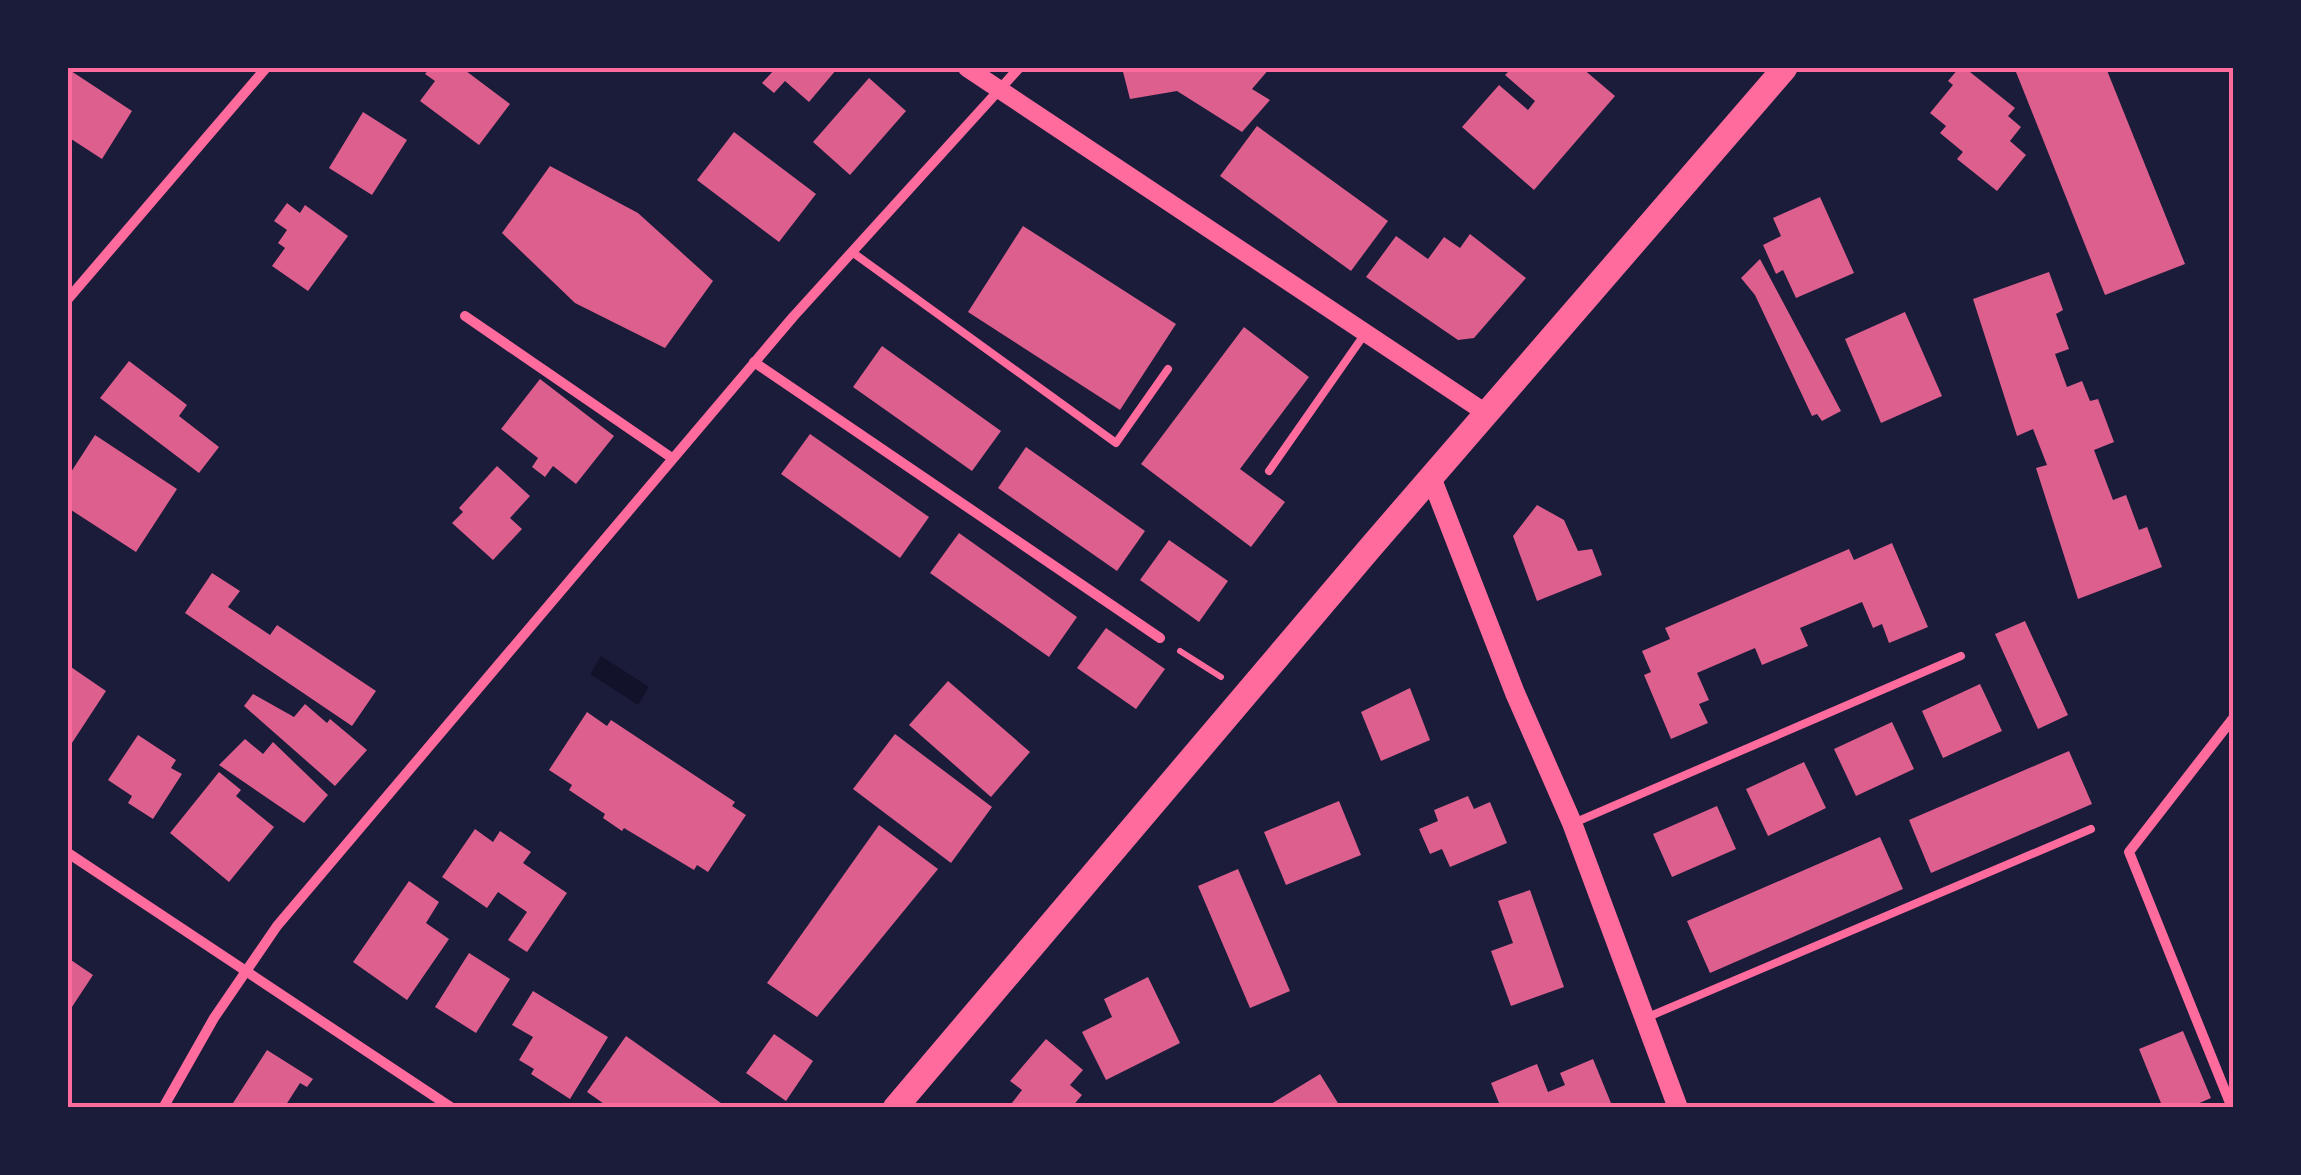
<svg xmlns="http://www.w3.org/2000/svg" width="2301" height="1175" font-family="Barlow,sans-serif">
  <rect width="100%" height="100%" fill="#1b1b3a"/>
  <path fill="#12122b" d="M601,656L649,687L638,705L590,674Z"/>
  <g fill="#dd5f8e">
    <path d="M430,68H462L510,104L479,145L420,101L435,81L425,74Z"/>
    <path d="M776,68H833L836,70L809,102L785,81L774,93L762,83Z"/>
    <path d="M1122,68H1270L1252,89L1270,100L1242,132L1177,91L1130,99Z"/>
    <path d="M1512,68H1582L1615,96L1534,190L1462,127L1499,85L1528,110L1535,101L1505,75Z"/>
    <path d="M1959,68H1965L2015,108L2008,116L2021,127L2010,141L2026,155L1997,191L1957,159L1963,152L1940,133L1946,126L1930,113L1953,85L1948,81Z"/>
    <path d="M2028,68H2106L2185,264L2105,295L2016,72Z"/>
    <path d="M68,69L132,111L102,159L68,137Z"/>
    <path d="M869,78L906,111L850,175L813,142Z"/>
    <path d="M363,112L407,140L372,195L329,168Z"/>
    <path d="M1257,126L1388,221L1351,271L1220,176Z"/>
    <path d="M734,132L816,194L779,242L697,180Z"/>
    <path d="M550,166L638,213L713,281L665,348L575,303L502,233Z"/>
    <path d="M1820,197L1854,273L1796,298L1783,270L1776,274L1763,245L1781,236L1773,218Z"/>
    <path d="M287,203L300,213L305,205L348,236L308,291L272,266L285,248L278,243L287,230L274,221Z"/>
    <path d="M1023,226L1176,324L1120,410L968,312Z"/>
    <path d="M1470,234L1526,278L1474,338L1458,340L1366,277L1396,236L1428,259L1444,237L1460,248Z"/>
    <path d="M1760,259L1841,411L1822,421L1817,414L1812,416L1755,295L1741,278Z"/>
    <path d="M2049,272L2063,310L2056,314L2069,349L2055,354L2067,387L2082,381L2090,401L2098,399L2114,442L2094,450L2113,500L2126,495L2139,530L2147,527L2162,567L2078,599L2036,468L2047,465L2033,429L2017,436L1973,299Z"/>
    <path d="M1905,312L1942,396L1881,423L1845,339Z"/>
    <path d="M1244,327L1309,377L1240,469L1285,502L1251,547L1141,464Z"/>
    <path d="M882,346L1001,431L972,471L853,387Z"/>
    <path d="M129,361L187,405L179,416L219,447L199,473L100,398Z"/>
    <path d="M540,379L614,436L576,484L553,466L545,477L532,467L538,458L501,429Z"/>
    <path d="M810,434L929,517L900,558L781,474Z"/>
    <path d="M95,435L177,489L136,552L68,508V469L71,472Z"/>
    <path d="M1026,447L1145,531L1117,571L998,488Z"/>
    <path d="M497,466L530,496L510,518L522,529L493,560L452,523L463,512L459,508Z"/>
    <path d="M1537,505L1564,520L1578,551L1592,549L1602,575L1537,601L1513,536Z"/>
    <path d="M959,533L1077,617L1049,657L930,573Z"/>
    <path d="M1169,540L1228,581L1199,622L1140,580Z"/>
    <path d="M1892,543L1928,627L1889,643L1882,624L1873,628L1862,602L1800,628L1808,646L1762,665L1755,648L1697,673L1709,700L1699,704L1708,723L1671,739L1644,675L1651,672L1642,651L1670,639L1665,628L1849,549L1854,560Z"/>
    <path d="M212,573L240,591L228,607L270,635L277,625L376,691L352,726L185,613Z"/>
    <path d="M2025,621L2068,715L2038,729L1995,634Z"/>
    <path d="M1106,628L1165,669L1136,709L1077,668Z"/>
    <path d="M68,665L106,691L68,749Z"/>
    <path d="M948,681L1030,752L991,797L909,725Z"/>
    <path d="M1980,684L2002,731L1943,758L1922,711Z"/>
    <path d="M1410,688L1430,740L1381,761L1361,712Z"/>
    <path d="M253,694L294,717L305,704L327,723L330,719L367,750L335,786L244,706Z"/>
    <path d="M587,712L607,726L611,720L735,802L732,806L746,815L708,872L697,865L694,870L624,828L622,831L603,818L605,814L569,790L572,785L549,770Z"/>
    <path d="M1892,722L1914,769L1856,796L1834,749Z"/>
    <path d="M895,734L992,807L951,863L853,789Z"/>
    <path d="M138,735L176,760L171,768L182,774L153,819L128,803L132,796L108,780Z"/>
    <path d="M245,739L263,754L273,742L328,795L304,823L219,765Z"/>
    <path d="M2069,751L2092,804L1931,873L1909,820Z"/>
    <path d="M1804,762L1826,808L1768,836L1746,789Z"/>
    <path d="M219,772L241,790L236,796L274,827L229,882L170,833Z"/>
    <path d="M1468,796L1474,809L1490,802L1507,843L1450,867L1442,849L1430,854L1419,829L1438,821L1434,810Z"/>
    <path d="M1339,801L1361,855L1286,885L1264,832Z"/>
    <path d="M1717,806L1736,849L1672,877L1653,834Z"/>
    <path d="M879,825L938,869L817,1017L767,983Z"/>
    <path d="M475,829L493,842L500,831L531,852L523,863L567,893L527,952L508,940L527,912L498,892L487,908L442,877Z"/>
    <path d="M1880,837L1903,889L1710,973L1687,921Z"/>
    <path d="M1238,869L1290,991L1250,1008L1198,886Z"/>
    <path d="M409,881L439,902L426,923L449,939L407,1000L353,962Z"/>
    <path d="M1530,890L1564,987L1511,1006L1491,951L1513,943L1498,901Z"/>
    <path d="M469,953L510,979L476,1033L435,1007Z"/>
    <path d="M68,958L93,975L68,1013Z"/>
    <path d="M1148,977L1180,1043L1106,1080L1082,1032L1112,1017L1104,999Z"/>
    <path d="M533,991L608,1037L570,1099L531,1074L534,1069L519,1060L533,1037L512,1025Z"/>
    <path d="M2183,1031L2211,1098L2188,1108H2163L2139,1049Z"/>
    <path d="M774,1034L813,1061L786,1101L746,1073Z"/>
    <path d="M626,1036L728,1108H610L587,1092Z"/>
    <path d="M1046,1039L1083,1070L1070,1085L1082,1095L1071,1108H1008L1022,1090L1010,1081Z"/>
    <path d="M267,1050L313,1079L307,1087L300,1083L284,1108H240L233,1103Z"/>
    <path d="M1593,1059L1613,1108H1501L1491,1083L1537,1064L1548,1092L1565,1085L1560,1073Z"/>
    <path d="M1320,1074L1341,1108H1273L1271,1104Z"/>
  </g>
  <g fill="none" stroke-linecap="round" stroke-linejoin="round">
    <path stroke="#ff6b9d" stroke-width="6" d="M1180,651L1221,677"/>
    <g stroke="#ff6b9d" stroke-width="8">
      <path d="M852,252L1116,443L1168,369"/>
      <path d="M1269,471L1364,335"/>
      <path d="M1576,822L1961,656"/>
      <path d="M1648,1017L2091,829"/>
    </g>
    <g stroke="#ff6b9d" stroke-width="10">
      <path d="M68,299L266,68"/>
      <path d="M465,316L672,458"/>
      <path d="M754,362L1160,638"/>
      <path d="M68,853L452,1108"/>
      <path d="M163,1108L214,1018L277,926L793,317L1019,68"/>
      <path d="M2232,1108L2129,852L2234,717"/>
    </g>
    <path stroke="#ff6b9d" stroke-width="18" d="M967,68L1486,413"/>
    <path stroke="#ff6b9d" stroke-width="20" d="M1431,477L1515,693L1572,823L1678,1108"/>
    <path stroke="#ff6b9d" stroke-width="25" d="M895,1108L1370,548L1785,68"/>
  </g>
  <rect width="2301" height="1175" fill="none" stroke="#1b1b3a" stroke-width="140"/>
  <rect x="70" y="70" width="2161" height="1035" fill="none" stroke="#ff6b9d" stroke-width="4"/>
</svg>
